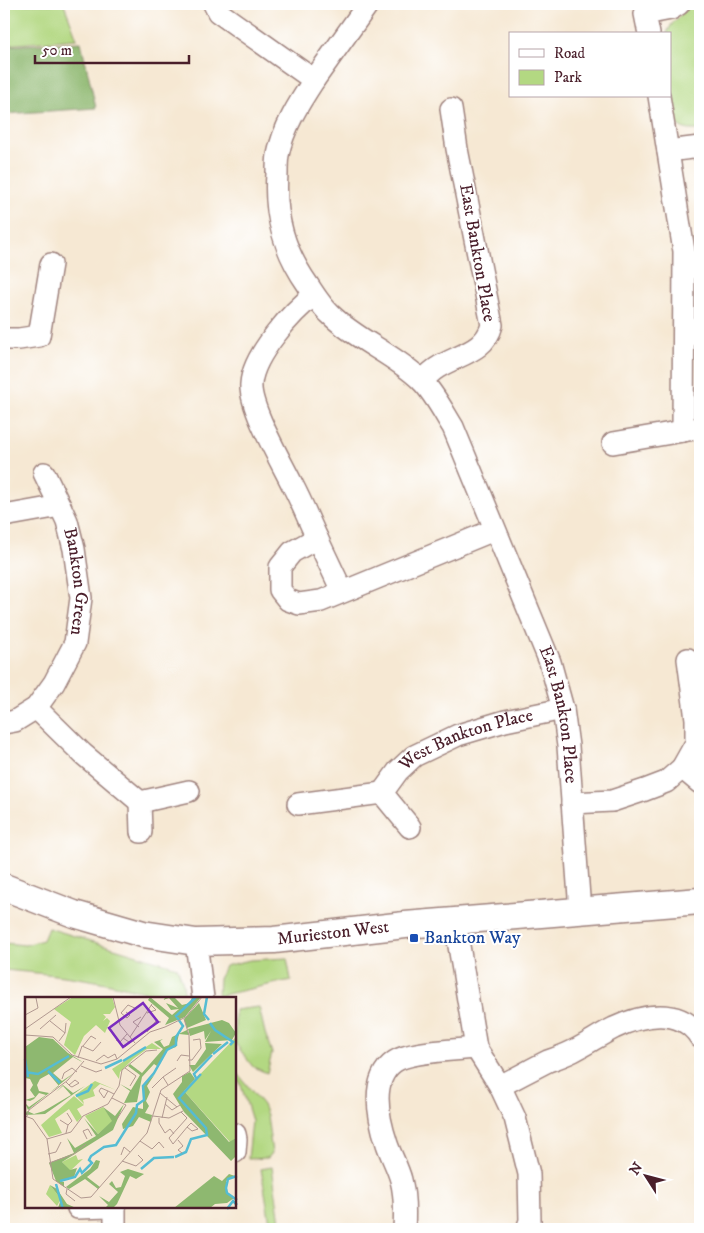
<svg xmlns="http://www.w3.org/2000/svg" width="704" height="1233" font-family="'IM FELL DW Pica',serif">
  <rect width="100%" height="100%" fill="#fff"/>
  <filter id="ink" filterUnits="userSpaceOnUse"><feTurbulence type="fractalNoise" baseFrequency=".02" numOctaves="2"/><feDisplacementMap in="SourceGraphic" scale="10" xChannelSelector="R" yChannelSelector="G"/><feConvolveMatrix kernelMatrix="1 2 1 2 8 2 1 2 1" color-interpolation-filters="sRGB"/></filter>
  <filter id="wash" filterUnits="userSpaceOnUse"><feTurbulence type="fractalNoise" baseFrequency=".0096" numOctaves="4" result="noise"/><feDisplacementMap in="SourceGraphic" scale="20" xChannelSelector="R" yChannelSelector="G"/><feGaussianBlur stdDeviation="1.12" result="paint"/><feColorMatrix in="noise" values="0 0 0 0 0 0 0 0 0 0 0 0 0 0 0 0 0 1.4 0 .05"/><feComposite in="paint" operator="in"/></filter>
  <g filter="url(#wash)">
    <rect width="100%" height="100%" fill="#f6e8d3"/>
    <g fill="#b3d882" stroke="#7e7c56">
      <path d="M4,4H64L77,39L4,45Z"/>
      <path d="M690,5L700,13V130C693,130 684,131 678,125C666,112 670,53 670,34H666L672,24Z"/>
      <path d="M48,928L177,967L183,983L185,998C159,998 132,988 106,983C72,976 38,973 4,970V943L25,945L43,940Z"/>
      <path d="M287,958L291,980L218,996L219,979L225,966L250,960Z"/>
      <path d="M259,1007L265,1033L272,1053L267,1073L253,1067L235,1043V1010Z"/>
      <path d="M235,1070L263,1105L267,1115L272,1153L268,1158L248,1159L252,1121L240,1082L235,1080Z"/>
      <path d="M272,1167L281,1229H271L261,1169Z"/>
    </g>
    <path fill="#8eb870" stroke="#6c6c4e" d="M81,42L96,108L4,114V46Z"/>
  </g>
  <g filter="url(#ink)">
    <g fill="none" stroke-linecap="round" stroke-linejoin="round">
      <defs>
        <g id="minor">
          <path id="s1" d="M214,4L218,12L314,80C299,103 283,128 278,155C277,161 277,168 277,174C274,216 284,251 308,285C315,296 322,307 331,315C358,341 394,354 421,380C434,393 443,411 453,427L550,662L563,709L568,746L580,911"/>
          <path d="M649,34L645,14L671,9L679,4"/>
          <path d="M314,80L368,4"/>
          <path d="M659,96L684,251L683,431L700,428"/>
          <path d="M668,151L700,147"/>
          <path d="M314,295C292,312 253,355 251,384C249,407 282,463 293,486C302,503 309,521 317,538L292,552L280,567V590L288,600L299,604L321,601L494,530"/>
          <path d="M4,339H19L39,336L51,264"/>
          <path d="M422,381C427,376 432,371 437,368C459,354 485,352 492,325L457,149L451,109"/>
          <path d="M613,443L683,431"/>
          <path d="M44,473L60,506"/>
          <path id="s2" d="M4,516L60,506L67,521L74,549L81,598L75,643L54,683L36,708L15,721L4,723"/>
          <path d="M317,538L342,591"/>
          <path d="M36,708L83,754L140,802L189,791"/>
          <path d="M682,768L700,783"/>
          <path d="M140,802L141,832"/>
          <path d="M572,803L612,801L645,790L666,782L682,768L696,743V719L688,659"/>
          <path d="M298,804L382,793"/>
          <path id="s3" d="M410,827L382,793L398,771L414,756L458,735L505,721L563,709"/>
          <path d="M455,922L476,1048L500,1086L515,1118L529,1174L530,1221L527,1229"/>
          <path d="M196,942L203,998"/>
          <path d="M500,1086C516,1078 532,1069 548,1061C557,1058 565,1055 573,1051C587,1044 600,1035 614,1028C642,1015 680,1006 700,1037"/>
          <path d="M235,1134L236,1139L235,1152"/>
          <path d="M78,1208L110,1207"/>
          <path d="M115,1229V1207"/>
          <path d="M404,1229C405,1213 405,1195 401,1180C398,1168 391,1156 387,1144C379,1120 369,1080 394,1062C408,1051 457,1050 476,1048"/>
        </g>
        <g id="tertiary">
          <path id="s4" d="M4,887L74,914L143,934L196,942L274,940L405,925L700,901"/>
        </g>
      </defs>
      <use href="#minor" stroke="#a0847f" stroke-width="24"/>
      <use href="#tertiary" stroke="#a0847f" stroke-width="29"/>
      <use href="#minor" stroke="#fff" stroke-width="21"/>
      <use href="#tertiary" stroke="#fff" stroke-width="26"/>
    </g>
  </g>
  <rect fill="#1a4fb4" stroke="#fff" stroke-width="2" x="409" y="933" width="10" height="10" rx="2.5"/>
  <g text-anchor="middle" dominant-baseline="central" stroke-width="4" stroke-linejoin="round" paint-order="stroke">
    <g font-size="18" fill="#4a1f2b" stroke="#fff">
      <text transform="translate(477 253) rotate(80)">East Bankton Place</text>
      <text stroke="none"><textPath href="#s2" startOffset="135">Bankton Green</textPath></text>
      <text stroke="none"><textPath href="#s1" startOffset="861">East Bankton Place</textPath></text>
      <text stroke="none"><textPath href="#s3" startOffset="148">West Bankton Place</textPath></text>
      <text stroke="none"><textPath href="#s4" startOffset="338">Murieston West</textPath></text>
    </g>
    <g font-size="18" fill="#164399" stroke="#fff" text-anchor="start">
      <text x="424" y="938">Bankton Way</text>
    </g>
  </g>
  <g transform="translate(25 997)">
    <rect width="211" height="211" fill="#f6e8d3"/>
    <path d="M48,0H87L90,10L85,17H78L81,20L78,24L82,21L85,24L80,36L71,28L59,39L50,58L39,48L46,25L29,12ZM210,41L211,141L205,145L159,94ZM127,46L136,52H122L108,62L95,75L94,82L87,72ZM70,84L91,93L75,87L68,93L70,99L58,103L59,107L50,98ZM49,99L59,108L52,112L57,120L52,125L44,112L30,122L37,136L24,140L16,128ZM78,110L88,124L73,137L60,119ZM51,158L53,163L58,162L45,174L37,165ZM25,188L36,202L32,209L21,197Z" fill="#b3d882"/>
    <path d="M125,0L147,18L154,12L146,13L141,6L153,11L144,1L138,3L141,0H149L157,8L165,6L167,0H176L160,20L140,28L144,21L123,3ZM174,6L181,23L162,31L159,22ZM197,23L204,26L211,36L207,43L180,45L186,34L180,43L179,34L165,39L163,32ZM162,33L164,38L154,37L151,50L142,53L132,69L129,67L117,80L112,105L99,106L105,94L95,87L106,93L115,78L103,69L105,67L117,76L138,52L129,45L138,42L135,44L139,50L144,48L147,40ZM14,40L28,42L43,56L56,64L57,65L48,60L28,76L37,84L49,76L3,113L0,106L4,110L21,98L14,96L9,102L5,104L0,103L10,100L5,93L8,88L5,82L0,81V50ZM24,77L34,89L24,96L14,94L12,88L15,82ZM180,46L197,47L168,75L164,68H170L181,52ZM165,75L170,82L159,94L204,145L211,141V159L206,164L159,115L148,97L157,85V79ZM130,77L122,89L125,95L121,104L124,109L120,116L127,118L126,125L114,120L108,129L98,132L97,127L108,110L118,112V89ZM38,88L48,96L60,89L20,117L0,118L2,114L9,117L19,114L46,98L38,89L31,95ZM99,107L88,133L37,165L45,173L52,171L49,180L35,184L39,185V190L31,184L24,166L49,156L42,141L50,151L71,139L59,121L73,137L87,124L78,110L90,119ZM71,163L75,164L73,171L62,180L75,190L73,192L60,182L44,192L41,190L65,172ZM103,172L119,177L111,182L105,179L92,207L88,211H80L83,208L74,199L84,205L93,195L84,187L87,184L91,191L96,190L100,179L95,175ZM204,177L210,179L201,184V195L209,201L202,206L190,207L185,211H149L189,179L197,184ZM25,188L32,192L42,207L51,211H33L36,202Z" fill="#8eb870" fill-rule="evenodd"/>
    <path fill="none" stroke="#55bcd3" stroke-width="2.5" d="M182,0L179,17L184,23M185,26L190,33L208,45L205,48M188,57L203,45M0,62L3,80M98,64L121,50M80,71L97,63M23,74L35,86M0,75L13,77L44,59M171,81L169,77L187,58M51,99L63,94L67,87M150,160L161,155L166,142L182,138L181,131L154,101L176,77M116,172L129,161L149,160M212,179L203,182L201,191L202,196L212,203M35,184L50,180L55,172L57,176L67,166L64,163L66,159L79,150L91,148L111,116L112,108L119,103L118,89L129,76L142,53L151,48V40L158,29L151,19L171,0M31,187L38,212M202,212L208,204L212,208"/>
    <path fill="none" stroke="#b19890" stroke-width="1" d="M88,0L95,28L110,46M96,16L103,8L112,12M96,16L102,21L105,18L101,15M122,16L131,13L126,8M0,18L13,11L11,1M25,24L40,36M114,30L108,25L116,20M140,30L161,20L177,0M0,32L46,0M15,32L31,18M122,35L131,24L136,25M0,38L28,40L47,58L76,67L92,62L125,35L140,30M105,40L127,7M91,43L95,45L102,37M34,44L40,36L41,26M94,45L100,50L104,45L98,41M58,49L66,39L71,42M53,61L57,49L68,54L76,45M163,63H167L176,51L175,42L168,43M71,64L79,58L83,61L90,57L92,62M152,64L156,58L164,59M56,69L71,75L77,73M100,71L111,79L105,89M138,80L151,71M37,82L39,76L47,71L52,75M41,85L45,89L47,90L54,86L50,83L44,88M127,91L138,80L143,88M83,94L76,91L74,94L79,101L83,94L89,97M135,96L152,110M87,101L101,108L92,122M140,107L147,113L155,108M156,115L162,121L144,141L148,147L163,129M42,116L47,124L43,128M0,119L8,122L22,142L28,182L56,201L66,200L122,136L136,93L165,74L164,38L159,22M2,119L4,113L43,83L59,64M128,119L144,121L158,114M134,121V126L140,136L145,132L149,137M137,121L142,100M35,123L43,128L41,136M162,130L167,134L173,132L166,126L163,129M22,142L46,135L58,119L83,107L94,89L97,73L121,54L132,53M62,142L58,134L63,132L67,139M153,143L158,149L153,153L157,156M115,144L127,152L134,145L139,151M23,157L31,155L36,145M96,158L99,150L105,155M97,164L111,169L118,163L113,158M24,166L49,157L61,147M42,192L41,197L50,204"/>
    <path fill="#7b2cbf" fill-opacity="0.15" stroke="#7b2cbf" stroke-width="2.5" d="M118,6L133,25L98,50L84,31Z"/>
    <rect width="211" height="211" fill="none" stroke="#4a1f2b" stroke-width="2.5"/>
  </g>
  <rect width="704" height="1233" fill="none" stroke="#fff" stroke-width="20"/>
  <rect x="509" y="32" width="162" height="65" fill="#ffffff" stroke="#b7a5aa"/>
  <rect x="519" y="49" width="25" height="8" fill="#ffffff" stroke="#b7a5aa"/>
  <text x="554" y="58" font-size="15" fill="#4a1f2b">Road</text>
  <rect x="519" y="70" width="25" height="15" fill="#b3d882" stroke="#b7a5aa"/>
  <text x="554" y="82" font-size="15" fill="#4a1f2b">Park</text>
  <g transform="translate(646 1176) rotate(306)" stroke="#ffffff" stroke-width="4" paint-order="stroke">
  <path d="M0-4L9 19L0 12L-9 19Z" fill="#4a1f2b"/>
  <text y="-8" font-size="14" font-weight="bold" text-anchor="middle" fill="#4a1f2b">N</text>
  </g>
  <path d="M35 55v8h154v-8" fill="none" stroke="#4a1f2b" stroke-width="2.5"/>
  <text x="42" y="55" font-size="15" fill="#4a1f2b" stroke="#ffffff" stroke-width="4" paint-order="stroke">50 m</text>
</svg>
